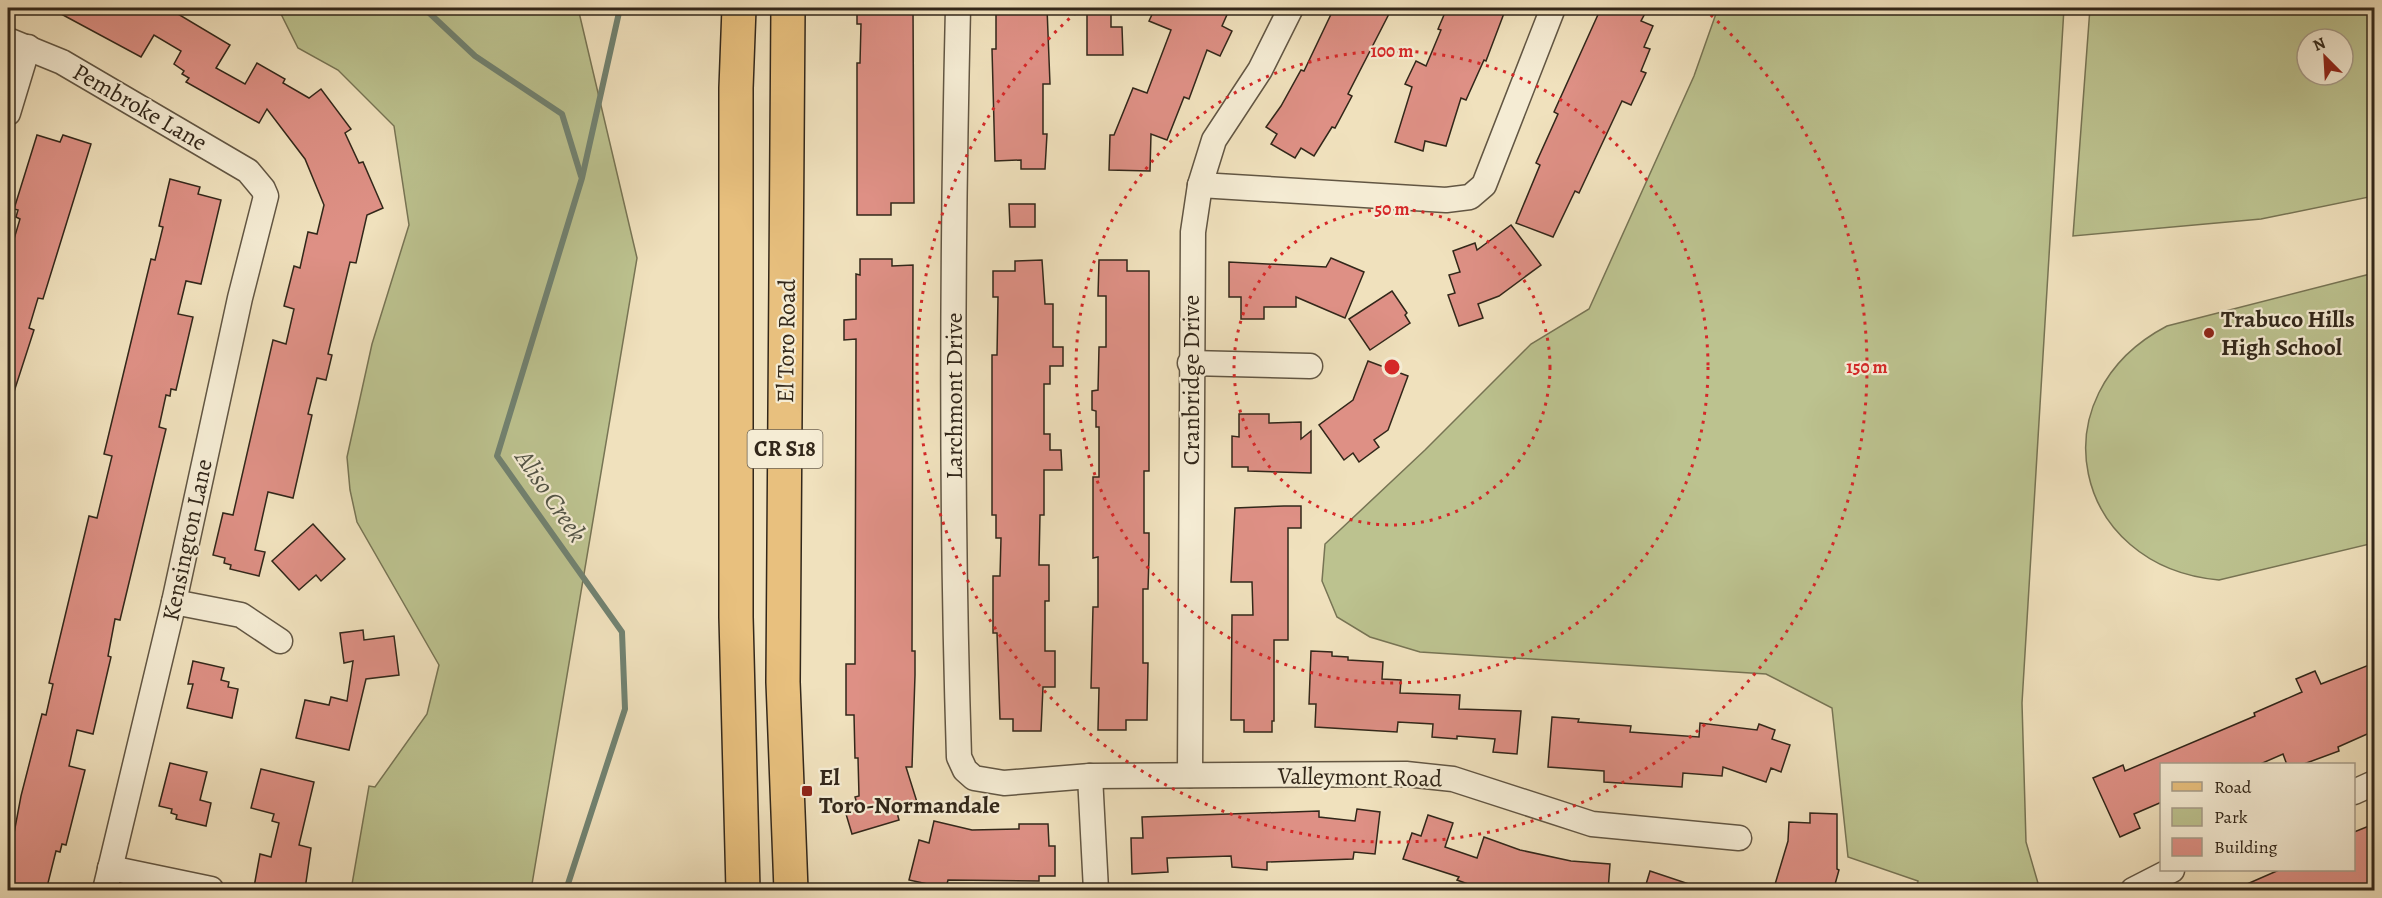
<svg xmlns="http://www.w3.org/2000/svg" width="2382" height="898" font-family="Alegreya,serif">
  <rect width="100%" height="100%" fill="#f0e1bd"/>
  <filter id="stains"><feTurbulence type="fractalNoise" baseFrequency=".00333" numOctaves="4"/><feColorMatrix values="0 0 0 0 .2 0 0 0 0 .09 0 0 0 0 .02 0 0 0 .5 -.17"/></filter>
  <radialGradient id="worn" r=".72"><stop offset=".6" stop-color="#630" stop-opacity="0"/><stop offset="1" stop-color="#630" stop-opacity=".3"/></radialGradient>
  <g fill="#bcc28f" stroke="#777454" stroke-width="1.5" fill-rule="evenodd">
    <path d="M278,8H578L637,258L531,890H351L369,786L375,787L427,714L439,665L357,522L350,490L347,457L372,344L409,225L394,126L338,70L298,48Z"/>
    <path d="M1718,8H2064L2022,703L2026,842L2040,890H1916L1918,881L1848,857L1832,708L1766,674L1420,652L1370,637L1337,617L1322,581L1325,544L1425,450L1531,344L1589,309L1694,76Z"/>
    <path d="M2090,8H2374V196L2261,219L2073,236ZM2307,39H2343V75H2307Z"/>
    <path d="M2374,273V543L2219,580C2072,567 2035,395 2167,326Z"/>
  </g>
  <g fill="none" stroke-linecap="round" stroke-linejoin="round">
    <g stroke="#718271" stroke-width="6">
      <path d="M424,8L475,56L562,114L581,176"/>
      <path d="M566,890L625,709L622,632L497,456L582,178L620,8"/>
    </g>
  </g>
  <g fill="#de9085" stroke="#32271a" stroke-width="1.5">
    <path d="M50,8H168L230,45L216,68L245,84L257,63L285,79L283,83L309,98L321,89L351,129L345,133L359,163L363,162L383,208L367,215L356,263L350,262L328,354L332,355L326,380L317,378L308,414L312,415L293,498L268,492L255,550L265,552L259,576L230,569L231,565L224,563L225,558L213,555L223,513L233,515L273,340L286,344L294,309L284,306L294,266L300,268L308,232L317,234L324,205L305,159L267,109L259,123L186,82L189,78L182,74L184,71L174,64L181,51L154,35L141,57Z"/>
    <path d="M857,8H913L914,203H891V215H857V63H860L861,24H857Z"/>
    <path d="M996,8H1047L1050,84H1043V134H1047L1045,169H1021V160L995,161L992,49H996Z"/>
    <path d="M1155,8H1230L1222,26L1232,31L1220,56L1207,50L1189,99L1184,97L1167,140L1151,134L1150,171L1109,170L1110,135H1114L1133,88L1147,93L1171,30L1149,21Z"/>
    <path d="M1334,8H1392L1348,94L1352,96L1335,128L1332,127L1314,156L1301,148L1295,158L1271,144L1277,134L1266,127L1281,106L1301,70L1304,71Z"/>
    <path d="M1447,8H1506L1486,61L1484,60L1466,100L1461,98L1446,146L1425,141L1423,151L1395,142L1412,87L1405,84L1416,61L1426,66L1441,30L1438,29Z"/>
    <path d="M1601,8H1648L1641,21L1653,26L1644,47L1650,49L1641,71L1646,73L1631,105L1622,101L1579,193L1575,191L1553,237L1516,223L1540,165L1536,163L1558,114L1554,112Z"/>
    <path d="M1087,14H1111V27H1122L1123,55H1087Z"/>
    <path d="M37,135L60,142L63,135L91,144L43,299L38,298L29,328L34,330L11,401L8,400V248L11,249L20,219L16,217L18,210L14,209Z"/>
    <path d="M170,179L200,187L198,194L221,200L201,284L186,281L178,314L193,317L176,390L171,389L170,396L166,395L159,427L166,429L120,620L115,619L108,656L111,657L93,734L77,730L69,766L85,770L66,845L62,844L60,852L56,851L46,891H8V865L21,796L42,714L46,715L53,684L49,683L89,516L97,518L112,456L104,454L151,259L155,260L163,227L159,226Z"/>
    <path d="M1009,204H1035V227H1010Z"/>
    <path d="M1511,225L1541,265L1499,296L1478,304L1483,318L1459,326L1448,295L1455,293L1449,275L1460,272L1453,251L1475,243L1477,250Z"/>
    <path d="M1331,258L1364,272L1345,318L1296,297V307H1264V319H1241V297H1229V262L1326,267Z"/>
    <path d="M860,259H892V266L913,265L912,651H915V675L912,767H906L917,802L896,809L899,820L852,834L846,814L859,810L855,797L859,796L858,758H855L854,715H846V664H855L856,339L844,340V320L856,319V274L860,275Z"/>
    <path d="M1042,260L1045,304H1053V347H1063V366H1050V384H1044V434H1050V450H1061L1062,470H1044V515H1040L1039,565H1049V601H1045V651H1055V687H1043L1041,731H1013V719H1000L997,633H993V576H1000L1001,538H996V515H992V355H997L998,297H993V271H1015V261Z"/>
    <path d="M1099,260H1127V271H1149V471H1144V533H1149V557L1148,589H1143V663H1148L1147,720H1126V730H1098L1099,688H1091L1093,607H1098V557L1093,558V477H1099V427H1096V411L1092,410V391L1098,390L1099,347H1106V296H1098Z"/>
    <path d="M1392,291L1407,313L1405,315L1410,323L1370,350L1349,319Z"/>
    <path d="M1368,361L1408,376L1388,430L1374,440L1379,447L1359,462L1353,453L1344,460L1319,425L1353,400Z"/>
    <path d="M1239,414H1269V423L1301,422V439L1311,431V473L1248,471V467H1232V436L1239,437Z"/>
    <path d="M1284,506H1301V528H1288V640H1274V721H1272V732H1244V720H1231L1232,615H1253L1252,582H1231L1235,508Z"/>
    <path d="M313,524L345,559L321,581L316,575L299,590L272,561Z"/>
    <path d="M363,630L364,640L394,636L399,675L366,679L349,750L296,738L305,700L329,705L331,697L347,701L353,661L344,663L340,633Z"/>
    <path d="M1311,651L1332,652V656L1348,657V660L1383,662L1382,679L1401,680L1400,693L1460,695L1459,709L1521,711L1517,754L1493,752L1495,739L1457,736V739L1432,737L1433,724L1398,722L1397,732L1315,727L1316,704H1309Z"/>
    <path d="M193,661L224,668L221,680L229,682L228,687L238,689L232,718L187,708L193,684H188Z"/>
    <path d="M2374,663V731L2338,747L2339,751L2301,765H2287L2283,754L2258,765H2162V802L2134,814L2140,828L2120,837L2093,778L2123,765L2125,771L2255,716L2254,713L2302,692L2296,679L2315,671L2321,684Z"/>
    <path d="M1552,717L1579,719L1578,722L1631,726L1630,732L1699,737L1700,723L1757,730L1759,724L1775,730L1772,739L1790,745L1781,772L1771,768L1766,782L1723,767L1722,776L1683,773L1682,787L1604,782V771L1548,767Z"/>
    <path d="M170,763L207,772L200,800L211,803L206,826L176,819L177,815L171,813L172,809L159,806Z"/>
    <path d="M261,769L314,782L299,845L311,848L305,889L282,884L281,891L254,887L260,854L271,857L279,823L272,821L274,814L251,808Z"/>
    <path d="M1357,809L1380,812L1375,854L1354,852L1353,859L1267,862V870L1232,867L1231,856L1167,858L1168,872L1132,874L1131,838H1143L1142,817L1319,811V817L1355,821Z"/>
    <path d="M1810,813L1837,814V869L1839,870L1834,888L1820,884L1818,891H1773L1788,841L1789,822L1810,823Z"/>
    <path d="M1428,815L1453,823L1445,847L1477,858L1484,837L1520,850L1571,861L1610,864L1608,891H1487L1457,880L1459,877L1403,859L1412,833L1421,836Z"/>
    <path d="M934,821L972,830L1019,829V824H1048L1049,846H1055V876H1039V881L948,880L946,888L909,880L919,840L929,843Z"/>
    <path d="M2369,826L2374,839V891H2231L2279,870H2354V832Z"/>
    <path d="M1650,871L1698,887V891H1644Z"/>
  </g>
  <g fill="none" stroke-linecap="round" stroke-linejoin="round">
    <defs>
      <g id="street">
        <path d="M958,8C952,257 951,507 959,757L965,770L974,778L1004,783L1090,776L1406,774L1453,779L1592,824L1739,838"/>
        <path d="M8,40L62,62L248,171L263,189L266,196L240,298L174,602L105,890"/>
        <path d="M8,113L28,47"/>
        <path d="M1200,185L1446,200L1470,197L1484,185L1553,8"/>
        <path d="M1190,363L1310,366"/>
        <path d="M174,602L241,615L280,641"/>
        <path d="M1190,775L1193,232L1200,185L1214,140L1260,70L1291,8"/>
        <path d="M1090,776L1096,890"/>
        <path d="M2354,792L2374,783"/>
        <path d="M110,868L211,889"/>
        <path d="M2133,890L2172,870"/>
      </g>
      <g id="primary">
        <path d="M739,8L736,88V617L743,890"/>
        <path d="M788,8L783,682L791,890"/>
      </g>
    </defs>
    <use href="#street" stroke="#625643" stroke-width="27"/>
    <use href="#primary" stroke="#32271a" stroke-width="36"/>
    <use href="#street" stroke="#f5ecd4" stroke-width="24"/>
    <use href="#primary" stroke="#e8c07e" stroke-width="33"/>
  </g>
  <g fill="none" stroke="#d62828" stroke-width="3" stroke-dasharray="3 6">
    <circle cx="1392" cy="367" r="158"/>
    <circle cx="1392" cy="367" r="316"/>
    <path d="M1704 9A475 475 0 1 1 1080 9"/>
  </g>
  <g fill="#8f2418" stroke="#f5ecd4" stroke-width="2">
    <circle cx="2209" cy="333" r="6"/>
    <rect x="801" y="785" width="12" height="12" rx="3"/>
  </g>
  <g text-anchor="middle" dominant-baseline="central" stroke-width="4.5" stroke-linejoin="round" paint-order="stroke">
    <rect fill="#f5ecd4" stroke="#6c6252" stroke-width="1.5" x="747.5" y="430" width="75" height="38" rx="4.5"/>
    <g font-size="22" font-weight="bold" fill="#32271a">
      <text x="785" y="449">CR S18</text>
    </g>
    <g font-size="24" fill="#32271a" stroke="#f5ecd4">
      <text transform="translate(140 107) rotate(30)">Pembroke Lane</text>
      <text transform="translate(786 341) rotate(-89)">El Toro Road</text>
      <text transform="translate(1191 380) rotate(-90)">Cranbridge Drive</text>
      <text transform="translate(954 396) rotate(-90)">Larchmont Drive</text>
      <text transform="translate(187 540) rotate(-78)">Kensington Lane</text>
      <text transform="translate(1360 777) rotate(1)">Valleymont Road</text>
    </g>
    <g font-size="24" font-weight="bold" fill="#32271a" stroke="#f5ecd4" text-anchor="start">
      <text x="2221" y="319">Trabuco Hills<tspan x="2221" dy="28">High School</tspan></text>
      <text x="819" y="777">El<tspan x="819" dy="28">Toro-Normandale</tspan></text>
    </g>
    <g font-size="26" font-style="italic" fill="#525446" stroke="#f5ecd4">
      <text transform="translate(551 496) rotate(56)">Aliso Creek</text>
    </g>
  </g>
  <circle cx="1392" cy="367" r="9" fill="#d62828" stroke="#f5ecd4" stroke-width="3"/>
  <g font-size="18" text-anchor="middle" font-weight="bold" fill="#d62828" stroke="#f5ecd4" stroke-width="4.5" stroke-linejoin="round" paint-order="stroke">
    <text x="1392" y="57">100 m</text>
    <text x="1392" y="215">50 m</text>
    <text x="1867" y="373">150 m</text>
  </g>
  <rect width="2382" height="898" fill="none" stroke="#f0e1bd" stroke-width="30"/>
  <rect x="9" y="9" width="2364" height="880" fill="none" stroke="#32271a" stroke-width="3"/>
  <rect x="15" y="15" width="2352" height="868" fill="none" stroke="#32271a" stroke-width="1.5"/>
  <rect x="2160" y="763" width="195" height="108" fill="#f5ecd4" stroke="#a79d8a" stroke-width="1.5"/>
  <rect x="2172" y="782" width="30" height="9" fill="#e8c07e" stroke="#a79d8a" stroke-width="1.5"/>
  <text x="2214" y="793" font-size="18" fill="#32271a">Road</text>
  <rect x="2172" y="808" width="30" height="18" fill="#bcc28f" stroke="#a79d8a" stroke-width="1.5"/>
  <text x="2214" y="823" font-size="18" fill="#32271a">Park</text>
  <rect x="2172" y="838" width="30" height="18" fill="#de9085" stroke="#a79d8a" stroke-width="1.5"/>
  <text x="2214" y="853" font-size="18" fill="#32271a">Building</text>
  <g transform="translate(2325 57) rotate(336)"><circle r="28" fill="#f5ecd4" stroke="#a79d8a" stroke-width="1.5"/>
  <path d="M0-4.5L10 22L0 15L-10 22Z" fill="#8f2418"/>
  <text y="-9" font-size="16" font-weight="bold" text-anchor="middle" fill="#32271a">N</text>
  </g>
  <rect width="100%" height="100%" filter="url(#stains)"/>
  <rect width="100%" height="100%" fill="url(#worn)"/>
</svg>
